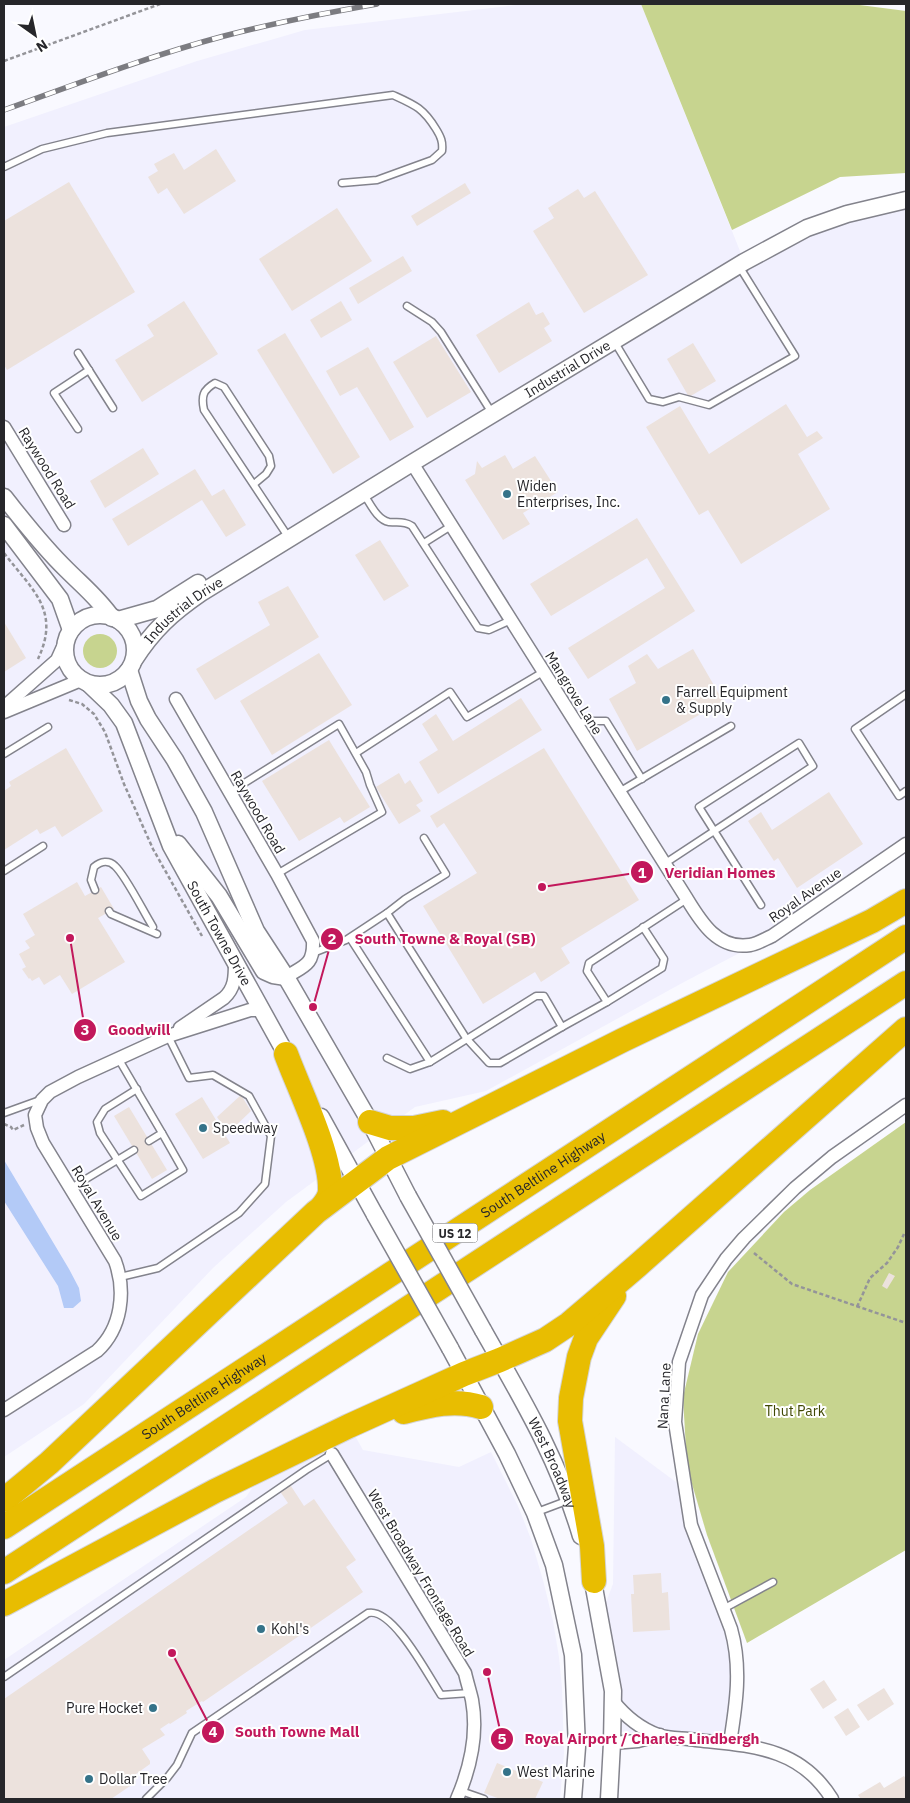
<svg xmlns="http://www.w3.org/2000/svg" width="910" height="1803" font-family="'IBM Plex Sans',sans-serif">
  <rect width="100%" height="100%" fill="#f9f9ff"/>
  <g fill="#f1f0fe">
    <path d="M524,4H641L744,261L784,239L906,200V844L772,936L684,982L486,1091L415,1107L286,1202L213,1268L84,1404L4,1457V127L197,61L305,30Z"/>
    <path d="M354,1434L363,1450L459,1467L491,1452L518,1506L531,1539L544,1584L553,1621L559,1657L562,1688L564,1753L560,1799H4V1660L246,1497L256,1482Z"/>
    <path d="M615,1437L684,1488L736,1647L730,1743L614,1731L600,1618L613,1584Z"/>
  </g>
  <g fill="#c7d48f">
    <path d="M641,4H852L906,11V173L840,177L732,230Z"/>
    <circle cx="100" cy="651" r="17"/>
    <path d="M906,1122V1550L747,1643L707,1535L687,1467L683,1397L698,1334L728,1272L784,1212L810,1190Z"/>
  </g>
  <path fill="#b3caf7" d="M4,1160L69,1269L79,1288L81,1301L73,1308H64L58,1286L4,1201Z"/>
  <g fill="#ece2dd">
    <path d="M216,149L236,181L184,214L167,188L158,194L148,177L158,171L154,164L174,153L184,170Z"/>
    <path d="M69,182L135,292L7,370L4,365V221Z"/>
    <path d="M465,183L471,193L417,226L411,216Z"/>
    <path d="M578,189L584,198L595,191L648,275L584,313L533,231L554,218L548,208Z"/>
    <path d="M337,208L372,261L292,311L259,259Z"/>
    <path d="M403,256L412,271L358,304L349,288Z"/>
    <path d="M184,301L218,354L142,402L115,360L154,336L147,325Z"/>
    <path d="M341,301L352,320L321,338L310,320Z"/>
    <path d="M529,302L536,315L543,312L550,324L544,328L552,341L499,373L476,335Z"/>
    <path d="M285,333L360,457L333,474L257,350Z"/>
    <path d="M436,336L471,392L427,418L393,362Z"/>
    <path d="M693,343L716,381L689,397L667,359Z"/>
    <path d="M368,347L414,427L390,441L357,387L340,396L326,371Z"/>
    <path d="M786,404L807,437L817,431L823,438L798,454L830,509L741,564L708,510L699,515L646,427L680,406L709,454Z"/>
    <path d="M143,448L159,474L105,508L90,481Z"/>
    <path d="M505,455L513,469L535,456L558,492L523,513L530,524L503,540L465,480L475,474L477,461L482,468Z"/>
    <path d="M195,469L212,496L224,489L246,525L226,537L202,500L128,546L112,519Z"/>
    <path d="M637,518L695,611L588,679L568,648L665,588L647,558L551,616L530,584Z"/>
    <path d="M380,540L409,586L384,601L355,555Z"/>
    <path d="M288,586L319,637L215,700L196,669L270,625L258,602Z"/>
    <path d="M4,622L26,658L4,672Z"/>
    <path d="M693,649L723,701L637,751L609,699L636,683L628,666L647,654L658,669Z"/>
    <path d="M319,653L352,705L272,755L240,701Z"/>
    <path d="M521,698L542,730L438,794L419,762L438,750L422,724L436,714L453,741Z"/>
    <path d="M329,740L370,807L344,823L340,817L299,841L262,781Z"/>
    <path d="M66,748L103,811L62,837L55,826L40,834L37,829L4,850V791L11,786L9,782Z"/>
    <path d="M544,748L639,900L561,948L570,963L541,982L535,972L483,1004L423,906L477,873L444,823L437,828L430,816Z"/>
    <path d="M399,773L405,784L410,780L423,801L416,805L421,811L399,824L376,787Z"/>
    <path d="M829,792L863,844L797,888L778,858L774,861L748,821L761,812L772,830Z"/>
    <path d="M77,882L85,896L101,887L114,909L98,918L125,962L72,994L60,975L44,985L39,977L32,981L30,978L29,979L22,969L26,967L19,954L30,948L25,941L35,935L23,914Z"/>
    <path d="M241,1095L251,1111L228,1133L217,1117Z"/>
    <path d="M202,1097L230,1143L203,1159L175,1114Z"/>
    <path d="M129,1107L167,1170L152,1179L114,1116Z"/>
    <path d="M889,1273L895,1276L887,1289L882,1286Z"/>
    <path d="M289,1483L304,1506L314,1499L356,1560L346,1567L363,1592L203,1702L202,1701L186,1711L187,1713L170,1724L169,1723L160,1729L165,1735L142,1749L150,1761V1764L132,1777L136,1782L111,1799H4V1699L288,1503L279,1490Z"/>
    <path d="M661,1573L662,1593L668,1592L670,1630L633,1632L631,1594H634L633,1575Z"/>
    <path d="M824,1680L837,1700L823,1709L810,1689Z"/>
    <path d="M884,1688L894,1704L868,1721L857,1705Z"/>
    <path d="M848,1708L860,1727L846,1736L834,1717Z"/>
    <path d="M497,1763L543,1782L535,1799H500L484,1793Z"/>
    <path d="M904,1776L906,1779V1799H861L858,1795L880,1782L884,1788Z"/>
  </g>
  <g fill="none" stroke-linecap="round" stroke-linejoin="round">
    <defs>
      <g id="service">
        <path d="M4,167L42,149L107,133L393,95C415,105 423,108 436,129C441,137 443,142 442,151L432,160L377,180L342,183"/>
        <path d="M407,306L432,322L441,332L492,413"/>
        <path d="M614,341L649,399L663,402L679,397L709,405L795,356L739,266"/>
        <path d="M78,353L113,408"/>
        <path d="M78,429L54,393L89,370"/>
        <path d="M254,484L266,474L271,466L269,456L224,387L215,383C203,390 201,396 204,410L289,538"/>
        <path d="M363,493C370,503 377,520 389,522C399,523 404,521 412,526L478,628L489,630L511,620"/>
        <path d="M424,543L451,526"/>
        <path d="M906,694L855,729L899,796L906,791"/>
        <path d="M576,723L591,721H606L642,779"/>
        <path d="M356,753L450,692L467,717L543,672"/>
        <path d="M4,754L48,727"/>
        <path d="M230,792L339,724L366,772L370,785L382,812L277,874"/>
        <path d="M619,792L731,726"/>
        <path d="M664,864L813,766L799,743L699,807L761,905"/>
        <path d="M4,871L43,846"/>
        <path d="M95,890L91,880L94,867C101,861 109,860 115,866C126,876 144,913 153,927"/>
        <path d="M109,911L111,914L157,934"/>
        <path d="M387,913L405,899L446,874L424,838"/>
        <path d="M350,938L430,1062"/>
        <path d="M313,953L346,940L387,913L466,1038L489,1063H500L562,1027"/>
        <path d="M607,1002L662,968L664,959L643,927"/>
        <path d="M118,1058L162,1133L149,1141"/>
        <path d="M387,1058L410,1069L430,1062L536,996H544L562,1027L607,1002L587,971L589,963L687,899"/>
        <path d="M137,1089L105,1109L97,1122L100,1133L141,1196L183,1170L162,1133"/>
        <path d="M4,1113L40,1100"/>
        <path d="M71,1188L134,1150"/>
        <path d="M120,1277L158,1268L239,1213L265,1184L271,1136L249,1096L213,1075L189,1078L168,1036"/>
        <path d="M537,1512L569,1500"/>
        <path d="M723,1609L773,1582"/>
        <path d="M4,1677L306,1470L332,1454"/>
        <path d="M461,1791L484,1799"/>
        <path d="M146,1799L167,1778L177,1765L192,1733L368,1613C393,1607 429,1677 441,1695L470,1693"/>
      </g>
      <g id="minor">
        <path d="M4,427L64,525"/>
        <path d="M412,463L687,899C701,922 718,950 750,945C757,944 765,939 772,936L906,844"/>
        <path d="M176,699L277,874L313,941C314,965 304,966 286,977"/>
        <path d="M4,707L57,660L67,638"/>
        <path d="M4,712L81,680"/>
        <path d="M180,1028L224,998C235,988 235,977 235,962"/>
        <path d="M4,1410L97,1351C122,1328 126,1291 115,1261L43,1143L37,1128L35,1115L42,1100L50,1092L78,1077L168,1036L250,1010H261"/>
        <path d="M332,1454L465,1673C467,1682 470,1691 472,1700C478,1733 470,1769 457,1799"/>
        <path d="M613,1701C625,1716 639,1728 658,1735C669,1739 684,1738 696,1740C752,1746 800,1747 832,1799"/>
        <path d="M612,1743L638,1741L660,1735"/>
        <path d="M730,1743C736,1705 742,1668 731,1629L691,1525L675,1422L679,1362L702,1295L726,1259L744,1238L795,1188L832,1157L906,1105"/>
      </g>
      <g id="tertiary">
        <path d="M4,497C24,522 43,547 67,570C83,586 99,599 112,618"/>
        <path d="M4,525L60,599L71,630"/>
        <circle cx="100" cy="650" r="35"/>
        <path d="M118,620L157,609L198,583"/>
        <path id="s1" d="M134,660C153,630 172,613 201,593L412,463L744,262L807,228L847,214L906,200"/>
        <path d="M129,670L139,701L148,719L175,760L204,812L256,931L286,977L370,1122L408,1196"/>
        <path id="s2" d="M89,684L111,705L124,723L171,846L291,1063"/>
        <path d="M178,844L219,896L264,971L273,975L286,977"/>
        <path d="M321,1117L375,1215"/>
        <path id="s3" d="M483,1330C522,1399 558,1458 581,1536"/>
        <path d="M450,1348L507,1454L535,1513L554,1565L573,1655L577,1747L573,1799"/>
        <path d="M591,1571L613,1691L612,1743L609,1799"/>
      </g>
      <g id="motorway">
        <path d="M286,1054C299,1089 331,1154 330,1190C330,1197 326,1202 322,1207"/>
        <path d="M370,1122L390,1128H414L443,1122"/>
        <path d="M404,1412C430,1405 455,1399 481,1407"/>
        <path d="M4,1500L49,1463L316,1212L388,1158L623,1040L872,921L906,901"/>
        <path id="s4" d="M4,1527L906,937"/>
        <path d="M4,1572L906,983"/>
        <path d="M594,1581L592,1546L570,1421L571,1398L579,1357L586,1338L614,1296"/>
        <path d="M4,1604L215,1491L349,1426L464,1374L500,1360L545,1340L569,1324L637,1266L906,1029"/>
      </g>
    </defs>
    <use href="#service" stroke="#83838c" stroke-width="9"/>
    <use href="#minor" stroke="#83838c" stroke-width="15"/>
    <use href="#tertiary" stroke="#83838c" stroke-width="19"/>
    <use href="#motorway" stroke="#d4d4d4" stroke-width="26"/>
    <g stroke="#949499" stroke-width="2.5" stroke-dasharray="4 2.5" stroke-linecap="butt">
      <path d="M4,61L160,4"/>
      <path d="M4,553C32,590 61,610 38,659"/>
      <path d="M69,700L82,704L94,714L105,732L124,784L153,849L202,936"/>
      <path d="M4,1124L11,1127L13,1130L24,1125"/>
      <path d="M754,1253L792,1284L906,1323"/>
      <path d="M857,1307L870,1278L887,1263L898,1247L904,1234"/>
    </g>
    <use href="#service" stroke="#fff" stroke-width="6"/>
    <use href="#minor" stroke="#fff" stroke-width="12"/>
    <use href="#tertiary" stroke="#fff" stroke-width="16"/>
    <use href="#motorway" stroke="#e8bd01" stroke-width="24"/>
    <defs>
      <path id="rail" d="M4,110C76,84 149,56 224,36C274,23 325,13 377,4"/>
    </defs>
    <use href="#rail" stroke="#7c7c81" stroke-width="5.5"/>
    <use href="#rail" stroke="#fff" stroke-width="4" stroke-dasharray="11" stroke-linecap="butt"/>
    <defs>
      <g id="tertiary-bridge">
        <path d="M408,1196L483,1330"/>
        <path d="M375,1215L450,1348"/>
      </g>
    </defs>
    <use href="#tertiary-bridge" stroke="#83838c" stroke-width="19" stroke-linecap="butt"/>
    <use href="#tertiary-bridge" stroke="#fff" stroke-width="16"/>
  </g>
  <g fill="#357389" stroke="#fff" stroke-width="2">
    <circle cx="507" cy="494" r="5"/>
    <circle cx="666" cy="700" r="5"/>
    <circle cx="203" cy="1128" r="5"/>
    <circle cx="261" cy="1629" r="5"/>
    <circle cx="153" cy="1708" r="5"/>
    <circle cx="507" cy="1772" r="5"/>
    <circle cx="89" cy="1779" r="5"/>
  </g>
  <g text-anchor="middle" dominant-baseline="central" stroke-width="4" stroke-linejoin="round" paint-order="stroke">
    <rect fill="#fff" stroke="#67676a" stroke-width="1" x="432.5" y="1223.5" width="45" height="19" rx="4"/>
    <g font-size="12" font-weight="bold" fill="#26262a">
      <text x="455" y="1233">US 12</text>
    </g>
    <g font-size="14" fill="#26262a" stroke="#fff">
      <text stroke="none"><textPath href="#s1" startOffset="525">Industrial Drive</textPath></text>
      <text transform="translate(47 468) rotate(58)">Raywood Road</text>
      <text stroke="none"><textPath href="#s1" startOffset="71">Industrial Drive</textPath></text>
      <text transform="translate(574 693) rotate(58)">Mangrove Lane</text>
      <text transform="translate(258 812) rotate(60)">Raywood Road</text>
      <text transform="translate(805 895) rotate(-35)">Royal Avenue</text>
      <text stroke="none"><textPath href="#s2" startOffset="284">South Towne Drive</textPath></text>
      <text stroke="none"><textPath href="#s4" startOffset="644">South Beltline Highway</textPath></text>
      <text transform="translate(97 1203) rotate(59)">Royal Avenue</text>
      <text transform="translate(664 1396) rotate(-87)">Nana Lane</text>
      <text stroke="none"><textPath href="#s4" startOffset="239">South Beltline Highway</textPath></text>
      <text stroke="none"><textPath href="#s3" startOffset="150">West Broadway</textPath></text>
      <text transform="translate(421 1573) rotate(59)">West Broadway Frontage Road</text>
    </g>
    <g font-size="14" fill="#26262a" stroke="#fff" text-anchor="start">
      <text x="517" y="486">Widen<tspan x="517" dy="16">Enterprises, Inc.</tspan></text>
      <text x="676" y="692">Farrell Equipment<tspan x="676" dy="16">&amp; Supply</tspan></text>
      <text x="213" y="1128">Speedway</text>
      <text x="271" y="1629">Kohl's</text>
      <text x="143" y="1708" text-anchor="end">Pure Hocket</text>
      <text x="517" y="1772">West Marine</text>
      <text x="99" y="1779">Dollar Tree</text>
    </g>
    <g font-size="14" fill="#404804" stroke="#fff">
      <text x="795" y="1411">Thut Park</text>
    </g>
  </g>
  <path fill="none" stroke="#c2185b" stroke-width="2" d="M542 887L642 872M313 1007L332 939M70 938L85 1030M172 1653L213 1732M487 1672L502 1739"/>
  <g fill="#c2185b" stroke="#fff" stroke-width="2">
    <circle cx="542" cy="887" r="5"/>
    <circle cx="313" cy="1007" r="5"/>
    <circle cx="70" cy="938" r="5"/>
    <circle cx="172" cy="1653" r="5"/>
    <circle cx="487" cy="1672" r="5"/>
    <circle cx="642" cy="872" r="12"/>
    <circle cx="332" cy="939" r="12"/>
    <circle cx="85" cy="1030" r="12"/>
    <circle cx="213" cy="1732" r="12"/>
    <circle cx="502" cy="1739" r="12"/>
  </g>
  <g font-size="15" text-anchor="middle" font-weight="bold" fill="#fff">
    <text x="642" y="878">1</text>
    <text x="332" y="944">2</text>
    <text x="85" y="1035">3</text>
    <text x="213" y="1737">4</text>
    <text x="502" y="1744">5</text>
  </g>
  <g font-size="15" text-anchor="middle" font-weight="bold" fill="#c2185b" stroke="#fff" stroke-width="4" stroke-linejoin="round" paint-order="stroke">
    <text x="720" y="878">Veridian Homes</text>
    <text x="445" y="944">South Towne &amp; Royal (SB)</text>
    <text x="139" y="1035">Goodwill</text>
    <text x="297" y="1737">South Towne Mall</text>
    <text x="642" y="1744">Royal Airport / Charles Lindbergh</text>
  </g>
  <rect width="910" height="1803" fill="none" stroke="#26262a" stroke-width="10"/>
  <g transform="translate(35 35) rotate(147)" stroke="#ffffff" stroke-width="4" paint-order="stroke">
  <path d="M0-4L9 19L0 12L-9 19Z" fill="#26262a"/>
  <text y="-8" font-size="14" font-weight="bold" text-anchor="middle" fill="#26262a">N</text>
  </g>
</svg>
